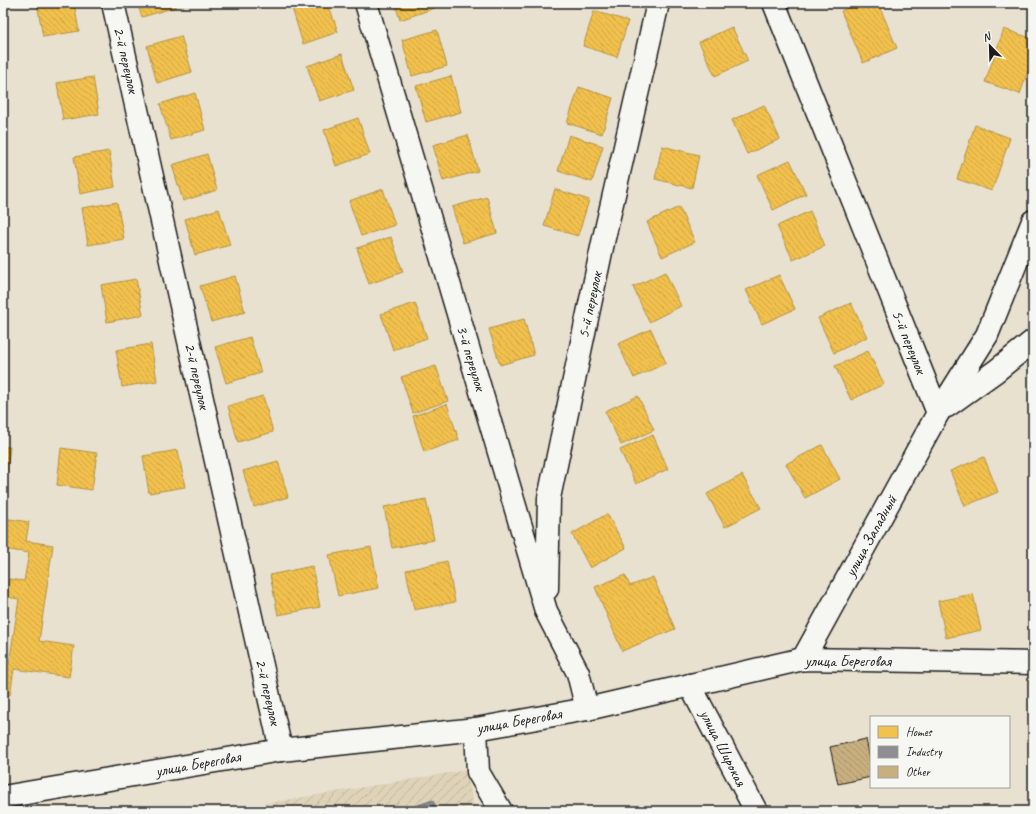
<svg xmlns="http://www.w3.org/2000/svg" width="1036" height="814" font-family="Caveat,sans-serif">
  <defs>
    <pattern id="industrial-furrows" width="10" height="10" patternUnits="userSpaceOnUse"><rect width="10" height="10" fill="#ded2b8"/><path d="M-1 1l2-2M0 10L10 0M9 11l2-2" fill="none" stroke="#beb49e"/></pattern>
    <pattern id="homes-back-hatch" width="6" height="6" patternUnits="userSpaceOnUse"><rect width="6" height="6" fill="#f2c14e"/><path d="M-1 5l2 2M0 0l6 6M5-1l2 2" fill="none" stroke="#cfa544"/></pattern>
    <pattern id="industry-back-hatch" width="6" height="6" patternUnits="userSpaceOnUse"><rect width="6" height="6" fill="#8d8d92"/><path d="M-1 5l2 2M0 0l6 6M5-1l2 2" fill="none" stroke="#727276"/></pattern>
    <pattern id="building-back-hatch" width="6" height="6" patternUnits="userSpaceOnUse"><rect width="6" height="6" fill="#c7af7f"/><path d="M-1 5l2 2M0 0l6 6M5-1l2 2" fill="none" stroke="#aa966d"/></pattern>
  </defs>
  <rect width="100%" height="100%" fill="#e8e1d0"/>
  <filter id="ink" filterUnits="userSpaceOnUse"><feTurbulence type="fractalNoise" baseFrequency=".025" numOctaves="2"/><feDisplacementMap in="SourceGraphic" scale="8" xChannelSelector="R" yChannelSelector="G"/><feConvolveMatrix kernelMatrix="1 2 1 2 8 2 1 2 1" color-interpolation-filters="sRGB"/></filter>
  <g filter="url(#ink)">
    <path fill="url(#industrial-furrows)" d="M466,770L475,811H220Z"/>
    <g fill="url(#homes-back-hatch)" stroke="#b2903f">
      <path d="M37,3H74L79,31L43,37Z"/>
      <path d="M137,3H175L176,7L142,17Z"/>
      <path d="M307,3H328L338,32L303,44L292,8Z"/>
      <path d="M395,3H433L435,8L400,20Z"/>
      <path d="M859,3H878L897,48L863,63L841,11Z"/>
      <path d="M594,11L628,21L617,57L583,46Z"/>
      <path d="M732,27L748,61L715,76L699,42Z"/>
      <path d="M1004,29L1033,39V57L1020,94L985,82Z"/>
      <path d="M437,30L447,66L412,76L402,40Z"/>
      <path d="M181,36L192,72L157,83L147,46Z"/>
      <path d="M342,54L354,90L319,101L307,66Z"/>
      <path d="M451,76L461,112L426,122L416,86Z"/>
      <path d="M93,77L99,114L63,120L57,83Z"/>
      <path d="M579,87L613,98L602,134L567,123Z"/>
      <path d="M195,93L205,130L171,140L160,104Z"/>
      <path d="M764,105L780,139L747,154L732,120Z"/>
      <path d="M358,118L370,154L336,166L324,130Z"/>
      <path d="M975,125L1010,138L992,191L957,179Z"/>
      <path d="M468,135L478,171L443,181L433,145Z"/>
      <path d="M569,135L603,146L592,182L558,171Z"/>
      <path d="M662,146L699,155L692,188L655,179Z"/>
      <path d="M109,151L115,187L80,194L74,157Z"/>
      <path d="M207,154L217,190L183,201L172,165Z"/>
      <path d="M790,160L806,194L773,210L757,175Z"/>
      <path d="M383,189L395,225L361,236L349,201Z"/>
      <path d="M555,189L589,200L578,236L544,226Z"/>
      <path d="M487,197L497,233L463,243L452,207Z"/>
      <path d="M117,202L124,239L88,245L82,208Z"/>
      <path d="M679,207L695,242L662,257L647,222Z"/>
      <path d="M219,209L230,245L195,255L185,219Z"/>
      <path d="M810,211L825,246L793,260L777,226Z"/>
      <path d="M391,237L403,272L369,284L357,248Z"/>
      <path d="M665,272L681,306L649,322L633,287Z"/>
      <path d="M779,275L795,309L762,324L746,290Z"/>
      <path d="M235,276L245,312L211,322L200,286Z"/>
      <path d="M136,279L143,315L107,322L101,285Z"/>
      <path d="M415,303L427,338L393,350L381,314Z"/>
      <path d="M851,303L867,337L834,353L818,318Z"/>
      <path d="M524,319L534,355L500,365L489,329Z"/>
      <path d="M651,329L666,363L634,378L618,344Z"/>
      <path d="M250,337L261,373L226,383L215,347Z"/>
      <path d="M151,344L157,381L122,387L116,350Z"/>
      <path d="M868,351L884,384L851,400L835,366Z"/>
      <path d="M436,366L448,401L413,413L401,377Z"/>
      <path d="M263,396L273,432L238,442L228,406Z"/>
      <path d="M638,396L654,430L621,445L605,411Z"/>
      <path d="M447,404L459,440L424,452L413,416Z"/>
      <path d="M653,435L668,469L636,484L620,450Z"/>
      <path d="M822,445L840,479L805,498L786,464Z"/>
      <path d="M3,447H10L5,485L3,484Z"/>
      <path d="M61,448L97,453L92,490L57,485Z"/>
      <path d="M178,450L185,487L149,493L143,456Z"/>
      <path d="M984,457L998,492L965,506L950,471Z"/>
      <path d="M278,461L288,497L254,507L243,471Z"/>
      <path d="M742,475L761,508L725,527L707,494Z"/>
      <path d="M426,499L434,540L392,548L384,507Z"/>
      <path d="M607,514L626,548L590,568L572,534Z"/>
      <path d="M3,518L29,522L26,541L53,545L39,641L74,646L69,677L14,669L10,695L3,694V664H9L19,599L7,597L9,579L24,581L29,553L3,549Z"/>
      <path d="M371,547L379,588L338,596L329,555Z"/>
      <path d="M447,561L455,602L414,610L406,570Z"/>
      <path d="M312,566L320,607L278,615L270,575Z"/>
      <path d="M625,575L630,586L653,577L675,629L622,651L595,587Z"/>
      <path d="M973,594L981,630L946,638L938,601Z"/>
      <path d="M1030,703H1033V715Z"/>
    </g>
    <path fill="url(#industry-back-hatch)" stroke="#6b6b6f" d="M433,800L437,811H410L409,808Z"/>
    <path fill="url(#building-back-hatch)" stroke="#1c1c1c" d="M866,739L871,764V777L838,784L830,747Z"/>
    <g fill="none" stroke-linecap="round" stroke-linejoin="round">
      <defs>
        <g id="minor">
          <path d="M113,3L281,750"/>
          <path d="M366,3L546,611L578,673L587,709"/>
          <path d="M774,3L938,413"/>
          <path d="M947,406L996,371L1033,341"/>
          <path d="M547,589L549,498L604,238L658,3"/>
          <path d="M803,659L938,413L987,335L1033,221"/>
          <path d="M690,685L756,811"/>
          <path d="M476,729L478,772L501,811"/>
          <path d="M3,797L281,750L476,729L587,709L803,659L1033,663"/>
        </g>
      </defs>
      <use href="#minor" stroke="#1c1c1c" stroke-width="25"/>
      <use href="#minor" stroke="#f6f6f2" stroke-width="22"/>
    </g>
  </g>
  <g text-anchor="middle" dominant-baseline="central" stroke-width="4" stroke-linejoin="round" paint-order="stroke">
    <g font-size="16" fill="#1c1c1c" stroke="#f6f6f2">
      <text transform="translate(126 60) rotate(77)">2-й переулок</text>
      <text transform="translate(590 305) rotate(-78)">5-й переулок</text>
      <text transform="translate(909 342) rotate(68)">5-й переулок</text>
      <text transform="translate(471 358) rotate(73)">3-й переулок</text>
      <text transform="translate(197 376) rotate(77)">2-й переулок</text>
      <text transform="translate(871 536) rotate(-61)">улица Западный</text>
      <text x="848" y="661">улица Береговая</text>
      <text transform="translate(268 692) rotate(77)">2-й переулок</text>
      <text transform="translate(519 721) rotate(-10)">улица Береговая</text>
      <text transform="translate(723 748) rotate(63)">улица Широкая</text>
      <text transform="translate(198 764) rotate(-10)">улица Береговая</text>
    </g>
  </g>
  <rect width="1036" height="814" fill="none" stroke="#f6f6f2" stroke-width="16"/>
  <rect x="8" y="8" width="1020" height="798" fill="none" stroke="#1c1c1c" stroke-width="1.5" filter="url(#ink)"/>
  <rect x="870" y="716" width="140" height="72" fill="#f6f6f2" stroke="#9f9f9c"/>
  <rect x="878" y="726" width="20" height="12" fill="#f2c14e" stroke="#9f9f9c"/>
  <text x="906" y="736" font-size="12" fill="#1c1c1c">Homes</text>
  <rect x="878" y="746" width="20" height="12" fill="#8d8d92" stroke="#9f9f9c"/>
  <text x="906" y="756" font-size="12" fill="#1c1c1c">Industry</text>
  <rect x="878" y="766" width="20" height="12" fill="#c7af7f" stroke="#9f9f9c"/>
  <text x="906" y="776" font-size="12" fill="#1c1c1c">Other</text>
  <g transform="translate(990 46) rotate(337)" stroke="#f6f6f2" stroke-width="3" paint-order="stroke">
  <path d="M0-3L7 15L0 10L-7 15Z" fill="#1c1c1c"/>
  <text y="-6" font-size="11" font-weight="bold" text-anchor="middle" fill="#1c1c1c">N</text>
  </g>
</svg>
